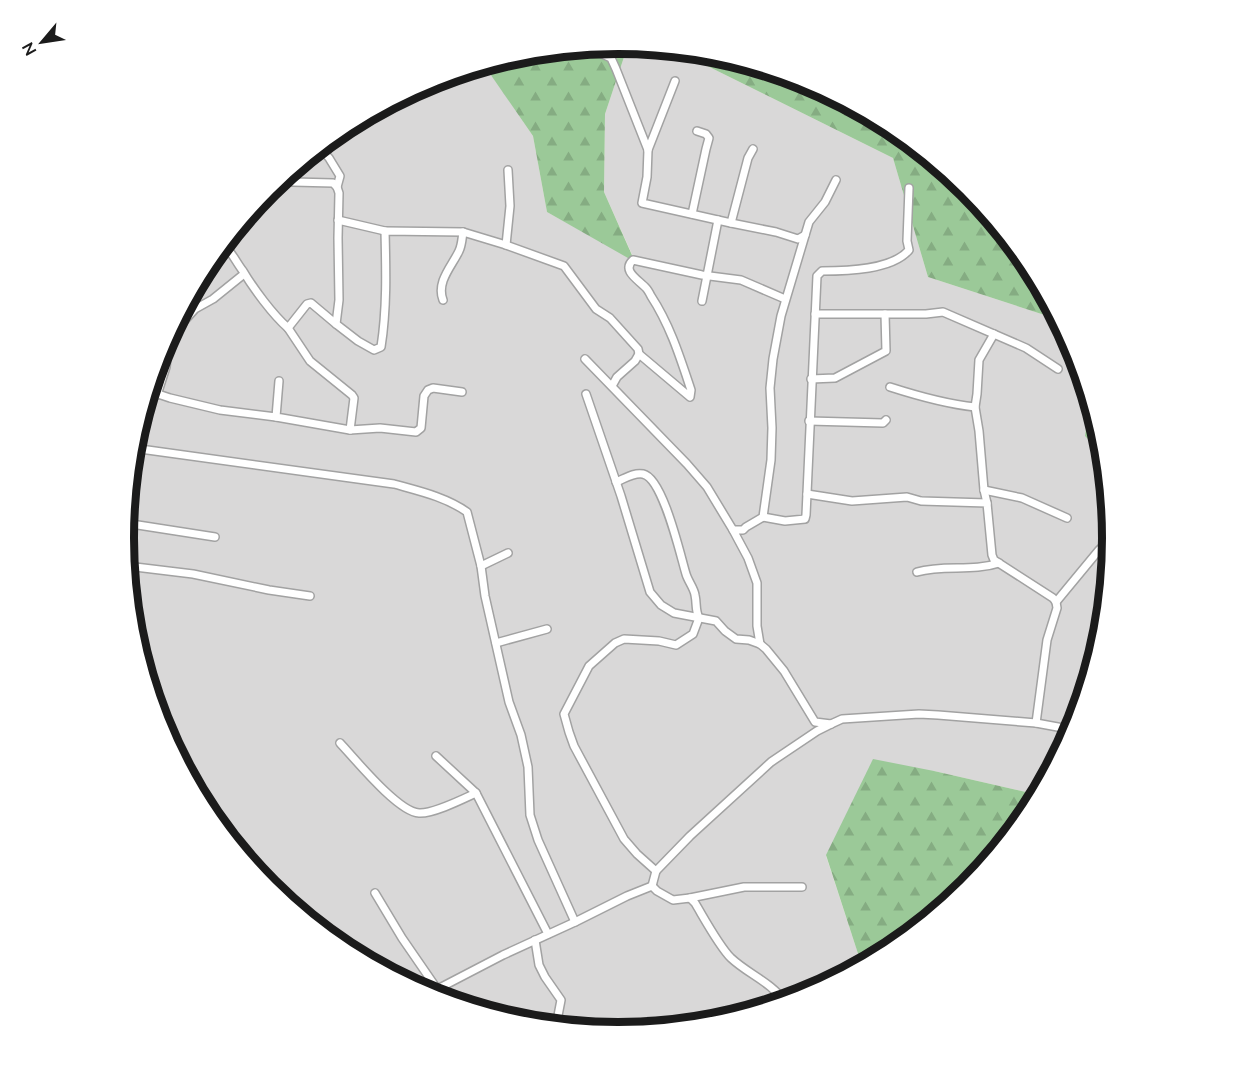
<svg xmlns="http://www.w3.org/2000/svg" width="1237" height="1076" font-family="'Nunito Sans',sans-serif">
  <defs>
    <pattern id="forest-firs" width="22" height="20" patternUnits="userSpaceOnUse" patternTransform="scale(1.5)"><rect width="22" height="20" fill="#9bc998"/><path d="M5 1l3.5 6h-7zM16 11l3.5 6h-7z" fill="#85ac82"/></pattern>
  </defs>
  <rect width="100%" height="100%" fill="#ecebe1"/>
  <path fill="#d9d8d8" d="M648,46L673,49L893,158L928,277L1060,320L1075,349L1090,398L1085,436L1105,457L1113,538L1103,635L1075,728L1039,795L934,771L826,856L862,966L807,995L715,1023L618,1032L522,1023L429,995L343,949L269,887L207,812L162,727L133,634L124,538L134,441L162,348L208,263L269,188L344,127L430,81L484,64L533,136L547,212L635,261L604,192L605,114L625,54Z"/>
  <g fill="url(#forest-firs)">
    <path d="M619,44L648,46L625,54L605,114L604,192L635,262L547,212L533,136L484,65L522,53Z"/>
    <path d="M673,49L715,53L808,81L894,127L968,189L1030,264L1060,320L928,277L893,158Z"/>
    <path d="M1090,398L1104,442L1105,457L1085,436Z"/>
    <path d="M873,759L934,771L1039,795L1029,813L968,888L893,949L862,966L826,855Z"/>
  </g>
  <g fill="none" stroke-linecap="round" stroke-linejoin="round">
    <defs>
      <g id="minor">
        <path d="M594,46L600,53L611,58L616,69L648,150L647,177L642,203L731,223L776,232L798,239L805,235"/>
        <path d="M319,147L329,158L340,176L337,187"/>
        <path d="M648,150L675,81"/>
        <path d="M285,175L287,180L293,182L333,183L337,187L339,193L338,238L339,300L336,324L358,341L374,350L381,347C387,309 386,270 385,231L463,232L506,245L564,266L596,309L610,318L638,349L639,354L690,397L691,390C680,357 670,325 651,296C650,294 647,289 646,288C639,280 621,271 633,260L702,275L741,280L785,299"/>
        <path d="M692,214L706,149L709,138L706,134L697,131"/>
        <path d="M338,220L385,231"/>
        <path d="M731,223L748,158L753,149"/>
        <path d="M223,244C232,252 236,262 243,271C253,288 273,315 288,328L307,304L311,303L336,324"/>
        <path d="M506,245L510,206L508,170"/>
        <path d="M443,300C436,282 452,266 459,251C462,245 462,238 463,232"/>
        <path d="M702,301L718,220"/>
        <path d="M815,314H926L943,312L1026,348L1058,369"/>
        <path d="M288,328L310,361L352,395L354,398L350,430"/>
        <path d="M585,359L687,464L707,487L733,530"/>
        <path d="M811,379L835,378L886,351L885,314"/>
        <path d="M279,381L276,417L350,430L380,428L416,432L421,428L424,396L428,390L433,388L462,392"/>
        <path d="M612,386L617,377L635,361L639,354"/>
        <path d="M890,387C918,396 946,404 975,407"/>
        <path d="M149,391L170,398L220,410L276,417"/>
        <path d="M586,394L621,496L650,592L661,605L674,613L716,621L725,631L736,639L749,640L760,644L766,649L784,671L815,722L831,724"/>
        <path d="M157,395L166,367L168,348L171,341L184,321L195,309L213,299L244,274"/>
        <path d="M809,421L883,423L886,420"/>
        <path d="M133,448L394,484C419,491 446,497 467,512L481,566L485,596L509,702L521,735L528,767L530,815L538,840L575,922"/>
        <path d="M130,479L136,480"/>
        <path d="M616,482C624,479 634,472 643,474C663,478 680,554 686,574C688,581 694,588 695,595C697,604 695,610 699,618L693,634L676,645L659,641L624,639L615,643L589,666L564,714L569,732L574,746L624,839L637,854L656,871"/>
        <path d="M984,490L1022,498L1067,518"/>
        <path d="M807,494L852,501L907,497L921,501L987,503L992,555L994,560L1053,598L1056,602L1057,608L1047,640L1036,723"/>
        <path d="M987,503L984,490L979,431L975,407L977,394L979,360L994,334"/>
        <path d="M763,517L785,521L805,519L806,515L817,276L822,271C847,271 892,270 909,250L907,241L909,188"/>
        <path d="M125,523L215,537"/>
        <path d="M127,566L193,574L269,590L310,596"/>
        <path d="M481,566L508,553"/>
        <path d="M917,572C944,564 972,572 999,563"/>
        <path d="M1056,602L1099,550L1113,537"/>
        <path d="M496,643L547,629"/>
        <path d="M760,644L757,626V583L748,558L733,530H743L746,527L763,517L771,460L772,428L770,388L773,359L781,316L809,222L825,202L836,180"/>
        <path d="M340,743C355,759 398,812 419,813C433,814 463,799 476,793"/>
        <path d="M436,756L476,793L548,934"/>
        <path d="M652,886L657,891L673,900L690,898L695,903C704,918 719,946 731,958C748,974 771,982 785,1002"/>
        <path d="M375,893L402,938L444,999"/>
        <path d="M690,898L744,887H802"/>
        <path d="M535,940L539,965L545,977L561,1000L556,1026"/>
        <path d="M428,994L503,955L575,922L627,896L652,886L656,871L690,836L771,762L817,731L831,724L842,719L919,714L938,715L1036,723L1074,730"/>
        <path d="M784,1000L810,994"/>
      </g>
    </defs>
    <use href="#minor" stroke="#a2a2a2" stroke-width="10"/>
    <use href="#minor" stroke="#fff" stroke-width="7"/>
  </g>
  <path d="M0 0H1237V1076H0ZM134 538a484 484 0 1 1 968 0a484 484 0 1 1-968 0Z" fill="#fff" fill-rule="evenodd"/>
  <path fill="none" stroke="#1b1b1b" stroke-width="8" d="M134 538a484 484 0 1 1 968 0a484 484 0 1 1-968 0Z"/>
  <g transform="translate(42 42) rotate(241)" stroke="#ffffff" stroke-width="4.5" paint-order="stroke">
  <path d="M0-4.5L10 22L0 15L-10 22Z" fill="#1b1b1b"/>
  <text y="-9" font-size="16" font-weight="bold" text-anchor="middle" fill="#1b1b1b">N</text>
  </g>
</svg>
